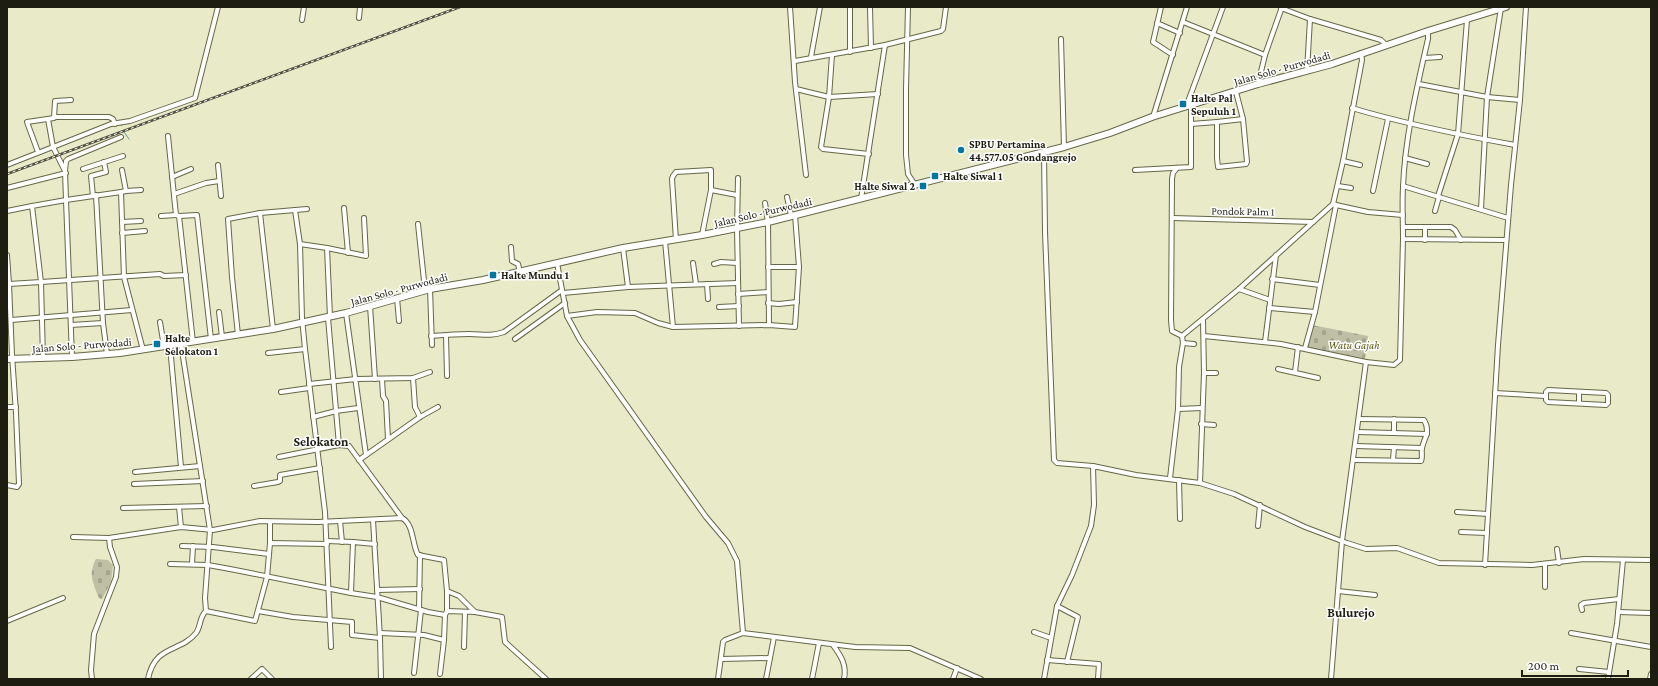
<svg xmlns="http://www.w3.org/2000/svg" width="1658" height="686" font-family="'Crimson Pro',serif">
  <defs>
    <pattern id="cemetery-stones" width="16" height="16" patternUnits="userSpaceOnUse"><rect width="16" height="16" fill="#bebfa4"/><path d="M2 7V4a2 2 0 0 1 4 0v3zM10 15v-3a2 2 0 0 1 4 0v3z" fill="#a3a48c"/></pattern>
  </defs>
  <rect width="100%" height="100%" fill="#e9eac7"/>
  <g fill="url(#cemetery-stones)">
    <path d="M1312,325L1368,336L1365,359L1307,347Z"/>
    <path d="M96,559L108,560L113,565L111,582L102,599L99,598C93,583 88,574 96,559Z"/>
  </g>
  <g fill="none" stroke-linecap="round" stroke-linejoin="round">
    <g stroke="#72919e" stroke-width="1">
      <path d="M121,125L122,126"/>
      <path d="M124,132L129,139"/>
    </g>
    <defs>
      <g id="minor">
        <path d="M790,7L795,82L806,175"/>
        <path d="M850,7V52"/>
        <path d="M870,7L871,48"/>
        <path d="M908,7L906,89V155L908,174L915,185"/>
        <path d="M1161,7L1153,42L1173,55"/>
        <path d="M1281,8L1310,19L1381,40L1386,45"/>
        <path d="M359,18L360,7"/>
        <path d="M302,20L304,7"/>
        <path d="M1183,22L1265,55"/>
        <path d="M1157,23L1180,33"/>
        <path d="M1428,31V39C1417,87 1405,137 1403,187C1402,204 1403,222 1403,239L1506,240"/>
        <path d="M1061,39L1064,147"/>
        <path d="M832,55L829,97L821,147L823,149L869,154"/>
        <path d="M811,57L820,7"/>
        <path d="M1424,58L1440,57"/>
        <path d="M795,61L885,45L941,31L943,29L946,7"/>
        <path d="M1307,71L1310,19"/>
        <path d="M1258,84L1265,55L1282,7"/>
        <path d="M1419,84L1487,97L1520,100"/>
        <path d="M796,89L829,97L878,94"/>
        <path d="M1186,107L1223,7"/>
        <path d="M1352,108C1405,124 1460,135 1515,145"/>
        <path d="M55,117H109L113,119L115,124"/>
        <path d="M1153,117L1187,7"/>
        <path d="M48,119L53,147L111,124L130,121L195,98L218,7"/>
        <path d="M1217,122L1243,119"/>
        <path d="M1191,124L1217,122V158L1218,167L1246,164L1247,162L1243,119L1236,92"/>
        <path d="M168,136L176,215L179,216L193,342"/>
        <path d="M38,152L27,122L54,118L55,101L71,100"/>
        <path d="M1044,152L1045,232L1054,460L1057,463L1093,466"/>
        <path d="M1405,158L1427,164"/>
        <path d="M1343,161L1360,165"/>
        <path d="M7,165L53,147L65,171L66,200L121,192L124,277L143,350"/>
        <path d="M218,165L221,196"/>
        <path d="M1177,168L1173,173L1172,179L1171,320L1172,331L1182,336"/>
        <path d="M83,169L123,156"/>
        <path d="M1135,170L1191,167V106"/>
        <path d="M65,171L66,161L68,159L121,137"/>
        <path d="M172,177L191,169"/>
        <path d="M738,178L737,229L739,326"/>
        <path d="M1338,186L1351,188"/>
        <path d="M1403,186L1508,218"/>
        <path d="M7,188L66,173"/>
        <path d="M711,190L737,195"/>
        <path d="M126,191L141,190"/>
        <path d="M1373,191L1388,119"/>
        <path d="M121,192L126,191L122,170"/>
        <path d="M174,194L206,183L219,181"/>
        <path d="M96,195L103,323L107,354"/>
        <path d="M93,196L91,176L106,172L104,162"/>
        <path d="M1438,196L1458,134L1467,20"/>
        <path d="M787,197L791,215"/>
        <path d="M861,199L885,45"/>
        <path d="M765,203L768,222L769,325"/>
        <path d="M1333,204L1343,161L1362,60L1361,53"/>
        <path d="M1336,205L1368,212L1403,215"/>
        <path d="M344,208L348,253"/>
        <path d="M1481,209L1487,97L1501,8"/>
        <path d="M295,210L300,244L302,318L305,349L325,512L331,647"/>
        <path d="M7,211L32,206"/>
        <path d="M1435,211L1439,197"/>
        <path d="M260,213L273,329"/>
        <path d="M161,216L176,215"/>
        <path d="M179,216L197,215L211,339"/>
        <path d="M1172,218L1313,222"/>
        <path d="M122,222L141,221"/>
        <path d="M418,224L425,290"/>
        <path d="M1403,227H1451L1455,230L1461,240"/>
        <path d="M1425,227V240"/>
        <path d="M122,233L145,231"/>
        <path d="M676,240L672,179L673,176L676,172L711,170V190L702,235"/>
        <path d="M665,241L673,327"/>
        <path d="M300,244L327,248L366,256L364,218"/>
        <path d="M511,247L512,261L518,264L520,272"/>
        <path d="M327,248L330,317"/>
        <path d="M623,248L628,287"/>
        <path d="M7,255L9,284H7"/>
        <path d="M557,263L567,316L580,340L706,517L728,543L737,561L743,633"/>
        <path d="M693,263L696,284"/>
        <path d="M714,264L721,262L737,263"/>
        <path d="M768,267H799"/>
        <path d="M1272,279L1320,285"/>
        <path d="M707,284L708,299"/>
        <path d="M430,289L432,345"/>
        <path d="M1239,289L1270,300"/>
        <path d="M563,293L628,287L738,283"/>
        <path d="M738,294L768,292"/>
        <path d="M397,298L399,321"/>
        <path d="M768,303L779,304L797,302"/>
        <path d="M370,306L375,379"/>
        <path d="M719,307L739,306"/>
        <path d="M1269,308L1315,312"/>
        <path d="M219,312L222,337"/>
        <path d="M346,313L366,455"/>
        <path d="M567,316L597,312L635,313L658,323L673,327L769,325L795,327L799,267L795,215"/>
        <path d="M328,318L339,445"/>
        <path d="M11,320L132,310"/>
        <path d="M160,322L164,347"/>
        <path d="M71,325L103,323"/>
        <path d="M238,335L232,277L228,219L260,213L307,209"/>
        <path d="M446,335L447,376"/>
        <path d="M431,336C444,335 457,334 469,334C483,334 489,337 504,332L562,290"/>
        <path d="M1182,336L1239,289L1333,204L1336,205L1315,312L1305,348"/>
        <path d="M1204,336L1281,344L1366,362L1342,541L1331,679"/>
        <path d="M515,339L565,303"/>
        <path d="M1265,342L1276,255"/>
        <path d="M1183,343L1194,344"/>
        <path d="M170,346L181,467"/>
        <path d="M268,353L305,349"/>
        <path d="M43,358L41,282L160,274L164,276L186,275"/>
        <path d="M1366,362L1394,365L1400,360L1403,239"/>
        <path d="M1278,369L1318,378"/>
        <path d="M1295,372L1298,347"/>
        <path d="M1204,373H1216"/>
        <path d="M413,378L415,407L420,417"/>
        <path d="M382,379L383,396L386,401L388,439"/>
        <path d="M309,384L356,379L413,378L430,372"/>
        <path d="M1548,390L1606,393L1608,395V403L1606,405L1548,402L1546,400V392Z"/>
        <path d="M281,392L309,388"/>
        <path d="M1495,393L1545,396"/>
        <path d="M1579,403V392"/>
        <path d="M7,407H16"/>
        <path d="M1178,409L1202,408"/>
        <path d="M313,417L336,411L358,408"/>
        <path d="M1394,419V433"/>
        <path d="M1201,424L1214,425"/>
        <path d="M1358,432L1427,434"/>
        <path d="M1356,446L1422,448"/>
        <path d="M279,457L339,445L349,446L402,518"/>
        <path d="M359,460L420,417L438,407"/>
        <path d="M1354,460L1421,461C1423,457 1421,452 1422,448C1424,438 1431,432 1424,420L1360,419"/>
        <path d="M1393,460L1394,447"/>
        <path d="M135,472L200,466"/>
        <path d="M1170,478L1178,409L1179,367L1183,343L1182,336"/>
        <path d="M1179,480L1180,519"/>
        <path d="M1200,483L1204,373L1203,320"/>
        <path d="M134,484L203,481"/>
        <path d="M7,485L17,487L19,484L16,413L12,355L9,284L41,282L32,206L66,200L72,357"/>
        <path d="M254,486L278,482L280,481V475L320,468"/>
        <path d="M179,507L181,527"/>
        <path d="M123,508L207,506"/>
        <path d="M1457,512L1488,514"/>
        <path d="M373,520L380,638L381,679"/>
        <path d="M340,521L342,542"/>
        <path d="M1258,526L1260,505"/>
        <path d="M1461,532L1487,533"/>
        <path d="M73,537L109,538L181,527L213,530L260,521L318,522L402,518C414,524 412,545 418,555L444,560L447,591V611"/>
        <path d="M327,541L353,542"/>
        <path d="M270,543V522"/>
        <path d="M182,546L213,547L269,554"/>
        <path d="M1557,549L1559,563"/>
        <path d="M170,564L208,565L230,569L351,593L377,597L428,612L445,615"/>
        <path d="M192,564L193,546"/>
        <path d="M1485,565L1498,345L1511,185L1520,100L1526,7"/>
        <path d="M1545,587V564"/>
        <path d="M377,590L420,589"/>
        <path d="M447,591L459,596L475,612"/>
        <path d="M1338,591L1375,595"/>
        <path d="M351,593L353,542L375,544"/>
        <path d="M1057,606L1078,617L1067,662"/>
        <path d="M419,609L420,555"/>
        <path d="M1582,610L1581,605L1584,603L1619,599"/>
        <path d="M206,611L255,621L267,577L270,543L327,544"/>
        <path d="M258,611L293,617L352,622V635L380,638"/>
        <path d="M1618,612L1651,613"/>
        <path d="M7,621L63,598"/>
        <path d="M1034,632L1051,638"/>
        <path d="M380,633L424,635L444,640"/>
        <path d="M1571,633L1651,647"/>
        <path d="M833,645C841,656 847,665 844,679"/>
        <path d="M464,647L465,612"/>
        <path d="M721,659L770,658"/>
        <path d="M1047,660L1099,664L1098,679"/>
        <path d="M1579,669L1609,672"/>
        <path d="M414,673L421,610"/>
        <path d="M440,674L444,640L445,615L447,611L475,612L502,617L505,642L546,679"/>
        <path d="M92,679L91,670L94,634L116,577L117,567L110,547L109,538"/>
        <path d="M148,679C155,644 180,653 196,633C201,627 199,617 206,611L205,598L210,530L181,344"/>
        <path d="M251,679L262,669L272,679"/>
        <path d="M718,679L723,642L725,640L743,633L855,647L910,648L981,679"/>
        <path d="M766,679L774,637"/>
        <path d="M812,679L819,643"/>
        <path d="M953,679L957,668"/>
        <path d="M1044,679L1057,606L1072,575L1091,526L1094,505L1093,466L1136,475L1200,483L1234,494L1305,527L1347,543L1366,549L1397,548L1439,563L1532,565L1584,559L1651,560"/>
        <path d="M1608,679L1617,624L1623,560"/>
        <path d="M1650,679L1651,674"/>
      </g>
      <path id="primary" d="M7,359L72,357L120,353L273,329L346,313L430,289L483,280L623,248L702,235L768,222L1064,147L1110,133L1152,117L1258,84L1332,64L1428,31L1506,7"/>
    </defs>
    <use href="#minor" stroke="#666747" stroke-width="6"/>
    <use href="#primary" stroke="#666747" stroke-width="8"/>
    <use href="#minor" stroke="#fff" stroke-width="4"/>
    <use href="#primary" stroke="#fff" stroke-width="6"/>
    <defs>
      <path id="rail" d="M7,174L460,7"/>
    </defs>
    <use href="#rail" stroke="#50513f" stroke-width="2.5"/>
    <use href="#rail" stroke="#fff" stroke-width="1" stroke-dasharray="3" stroke-linecap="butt"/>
  </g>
  <g fill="#0177a0" stroke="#fff" stroke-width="1.5">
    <rect x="1179" y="100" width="8" height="8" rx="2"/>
    <circle cx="961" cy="150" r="4"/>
    <rect x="931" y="172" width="8" height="8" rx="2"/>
    <rect x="919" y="182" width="8" height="8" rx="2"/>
    <rect x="489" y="271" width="8" height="8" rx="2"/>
    <rect x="153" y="340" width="8" height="8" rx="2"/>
  </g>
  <g text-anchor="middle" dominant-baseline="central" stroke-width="3" stroke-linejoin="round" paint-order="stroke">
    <g font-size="11" fill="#1d1d11" stroke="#fff">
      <text transform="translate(1282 68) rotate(-16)">Jalan Solo - Purwodadi</text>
      <text transform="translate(1243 211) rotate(1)">Pondok Palm 1</text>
      <text transform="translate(763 212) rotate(-13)">Jalan Solo - Purwodadi</text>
      <text transform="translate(399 289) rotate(-15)">Jalan Solo - Purwodadi</text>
      <text transform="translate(82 345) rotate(-4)">Jalan Solo - Purwodadi</text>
    </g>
    <g font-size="11" font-weight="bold" fill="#1d1d11" stroke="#fff" text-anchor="start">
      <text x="1191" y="98">Halte Pal<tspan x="1191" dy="13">Sepuluh 1</tspan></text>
      <text x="969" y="144">SPBU Pertamina<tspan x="969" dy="13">44.577.05 Gondangrejo</tspan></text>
      <text x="943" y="176">Halte Siwal 1</text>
      <text x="915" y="186" text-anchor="end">Halte Siwal 2</text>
      <text x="501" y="275">Halte Mundu 1</text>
      <text x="165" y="338">Halte<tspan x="165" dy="13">Selokaton 1</tspan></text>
    </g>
    <g font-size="11" font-style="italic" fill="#5c5b17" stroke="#fff">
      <text x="1354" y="345">Watu Gajah</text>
    </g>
    <g font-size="13" font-weight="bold" fill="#1d1d11" stroke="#fff">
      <text x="321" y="441">Selokaton</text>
      <text x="1351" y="612">Bulurejo</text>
    </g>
  </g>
  <rect width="1658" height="686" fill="none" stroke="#1d1d11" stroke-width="16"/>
  <path d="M1522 670v6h106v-6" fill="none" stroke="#1d1d11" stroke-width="2"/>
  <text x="1528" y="670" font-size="12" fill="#1d1d11" stroke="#ffffff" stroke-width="3" paint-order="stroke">200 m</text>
</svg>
